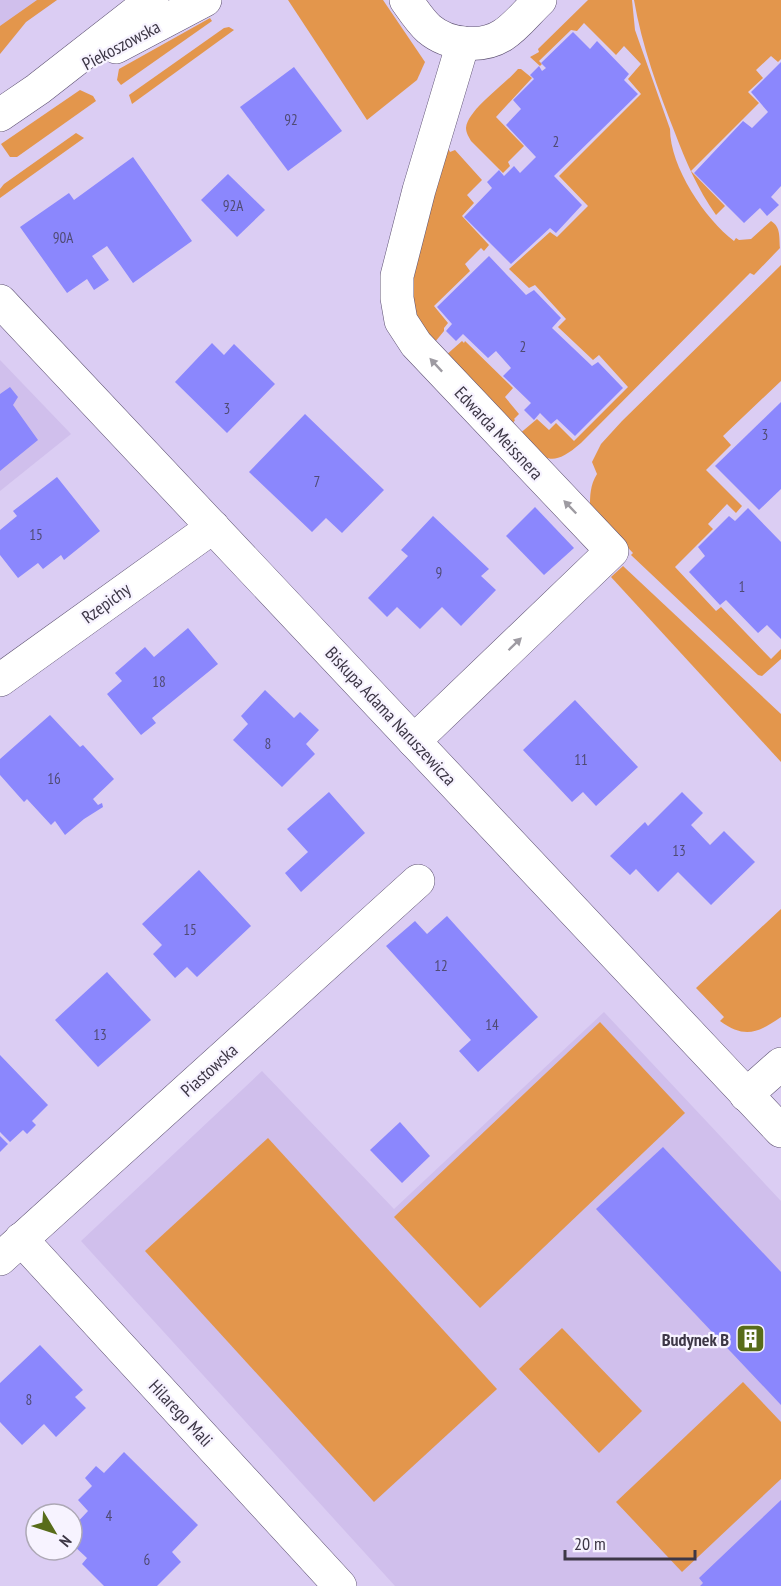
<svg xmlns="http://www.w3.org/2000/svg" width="781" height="1586" font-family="'PT Sans Narrow',sans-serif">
  <rect width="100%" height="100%" fill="#dbcdf3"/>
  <g fill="#d0bfec">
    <path d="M0,0H57L26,22L0,54Z"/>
    <path d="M0,360L71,434L0,491Z"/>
    <path d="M604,1012L781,1201V1586H395L81,1241L262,1071L394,1209Z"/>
  </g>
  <g fill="#e3964c">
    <path d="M37,0H57L26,22L0,54V26Z"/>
    <path d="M288,0H383L425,62L417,80L367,120Z"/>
    <path d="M588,0H632L635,30L670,129C670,167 705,219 734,241L736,238L739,240L751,239L771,221C781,227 779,237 780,248L754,275L750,273L581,443C550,470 544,459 518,435L537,419L549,430L556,423L574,441L628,387L599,355L593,360L558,327L566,319L535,285L529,288L509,269L550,232L557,237L588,206L559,176L641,94L628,79L641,64L624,46L616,55L584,23L577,31L571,30L539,61L542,64L540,66L530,57L539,52L538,49Z"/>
    <path d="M634,0H781V59L778,62L771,56L756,70L763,78L748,92L759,103L691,171L725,206L716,215C697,188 686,162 675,133C658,90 642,46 634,0Z"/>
    <path d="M210,18L212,21L121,85L117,80L119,69Z"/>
    <path d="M229,27L234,30L132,104L129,95L224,28Z"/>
    <path d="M518,69H521L532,78L496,117L524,146L508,162L510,166L503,173L471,141C469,137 466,133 466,128C468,109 506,84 518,69Z"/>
    <path d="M80,90L93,96L96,101L17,157H10L1,144Z"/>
    <path d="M76,133L84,138L0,198V189L4,184Z"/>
    <path d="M448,148L450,152L455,150L482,180L467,195L474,203L462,216L489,245L484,251L481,248L465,264L470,271L434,306L448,323L444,328V331L435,342C427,332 419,323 415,311C405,276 436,184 448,148Z"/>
    <path d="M781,265V381L723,436L731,445L706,470L742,506L736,513L727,504L708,524L713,529L675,567L716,611L721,607L771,659L781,649V659L762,676L758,675L631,555L633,553L590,508C590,496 590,485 597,474L592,462L601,444L622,421Z"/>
    <path d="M462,341L464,343L465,341L513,388L505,397L519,414L514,419L515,420L511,426L445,356Z"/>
    <path d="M623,566L781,714V762L611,577Z"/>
    <path d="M781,909V1017C758,1033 745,1039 720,1021L724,1017L696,988Z"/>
    <path d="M600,1022L685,1113L480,1308L394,1217Z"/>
    <path d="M268,1138L497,1389L374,1502L145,1251Z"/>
    <path d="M562,1328L642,1411L599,1453L519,1369Z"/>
    <path d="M743,1382L781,1422V1479L682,1572L616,1502Z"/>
  </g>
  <g fill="#8b87fd">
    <path d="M573,32L590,49L597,41L629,74L624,80L638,94L554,176L582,205L556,233L550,228L511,264L464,217L492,188L487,182L499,170L504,176L514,166L520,173L536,157L506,125L521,109L513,100L534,79L530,75L539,66L542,71L546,68L541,63Z"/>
    <path d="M781,62V186L771,197L779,205L767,216L760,208L744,223L694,173L743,121L752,128L768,112L751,92Z"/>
    <path d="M294,67L342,131L288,171L240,107Z"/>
    <path d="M133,157L192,241L133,283L107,246L92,256L109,280L94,290L87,279L67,293L20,227L69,193L74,200Z"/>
    <path d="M228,174L265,210L237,237L201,200Z"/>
    <path d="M489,256L526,295L534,290L561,318L552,328L592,366L598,362L623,388L575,436L557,419L551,424L540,413L534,420L524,410L531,403L503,376L511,368L496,351L488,358L463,334L456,341L446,331L452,324L437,307Z"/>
    <path d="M212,343L224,355L234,344L275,384L227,433L175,382Z"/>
    <path d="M10,387L18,397L13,405L38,440L0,471V394Z"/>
    <path d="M781,402V489L759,510L715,466Z"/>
    <path d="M305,414L384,490L342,533L326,518L312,532L249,472Z"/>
    <path d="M57,477L100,531L64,560L61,555L43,569L38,563L18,578L0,555V530L17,516L13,511Z"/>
    <path d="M535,507L574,548L544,575L506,536Z"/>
    <path d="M748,508L781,542V639L767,625L758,633L726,600L720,605L689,572L705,556L698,547L729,516L735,521Z"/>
    <path d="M433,516L489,569L481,576L496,590L461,626L442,607L420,629L397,607L387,617L368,598L408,556L401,550Z"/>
    <path d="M188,628L218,664L152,718L156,723L141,735L107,694L122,681L115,673L145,647L154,657Z"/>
    <path d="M265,690L294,718L300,712L319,730L306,744L315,754L282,787L233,740L248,724L241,716Z"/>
    <path d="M575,700L638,767L596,806L583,792L572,802L523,750Z"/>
    <path d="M50,715L80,747L83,745L114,779L93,799L98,805L102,803L103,807L84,819L65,835L55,821L51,825L27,799L24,802L0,775V759Z"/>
    <path d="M329,792L365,833L301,892L285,873L308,852L287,829Z"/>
    <path d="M682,792L703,813L691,825L710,845L724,831L755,862L711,905L678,872L658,892L636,869L630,875L610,856L645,822L648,826Z"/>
    <path d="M199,870L251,926L197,977L187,967L175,978L153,954L162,945L142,924Z"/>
    <path d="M447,916L538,1017L478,1072L459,1051L471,1040L386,946L415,921L427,934Z"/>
    <path d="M107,972L151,1020L98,1067L55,1020Z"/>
    <path d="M0,1055L48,1105L32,1121L36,1125L27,1134L23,1130L10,1142L0,1132Z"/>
    <path d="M400,1122L430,1156L402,1183L370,1150Z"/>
    <path d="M0,1136L8,1144L0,1152Z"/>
    <path d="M663,1147L781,1272V1405L596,1209Z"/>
    <path d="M40,1345L83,1390L75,1397L86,1408L56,1437L44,1424L22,1445L0,1422V1383Z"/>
    <path d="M124,1452L198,1525L172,1552L181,1562L157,1586H104L82,1564L87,1558L72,1544V1528L88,1511L78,1500L92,1486L85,1478L96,1466L104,1473Z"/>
    <path d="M781,1500V1586H700L703,1583L699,1578Z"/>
  </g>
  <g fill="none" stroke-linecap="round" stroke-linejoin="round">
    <defs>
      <g id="minor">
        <path d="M406,0C413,10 420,21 429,29C448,45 482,49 503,35C517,26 528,11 540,0"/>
        <path d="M116,47L205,0"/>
        <path d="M0,115L38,89L152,0"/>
        <path d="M0,301L781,1131"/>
        <path d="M0,680L213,527"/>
        <path d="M414,741L612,551L416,344L401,321L397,298V276L419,190L463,43"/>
        <path d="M746,1095L781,1064"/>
        <path d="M21,1239L340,1586"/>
        <path d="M0,1259L418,881"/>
      </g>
    </defs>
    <use href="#minor" stroke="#5f5373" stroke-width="34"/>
    <use href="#minor" stroke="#fff" stroke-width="33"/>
  </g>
  <defs><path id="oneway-solid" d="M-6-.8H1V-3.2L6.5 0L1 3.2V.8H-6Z" transform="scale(1.5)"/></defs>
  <g fill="#9e9ba2">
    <use href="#oneway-solid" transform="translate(436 365) rotate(-133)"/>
    <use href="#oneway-solid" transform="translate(570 507) rotate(-134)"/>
    <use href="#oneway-solid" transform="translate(515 644) rotate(-44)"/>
  </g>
  <defs>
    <symbol id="building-square" viewBox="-11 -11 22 22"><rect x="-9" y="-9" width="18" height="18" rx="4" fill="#586c1a" stroke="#f7f3ff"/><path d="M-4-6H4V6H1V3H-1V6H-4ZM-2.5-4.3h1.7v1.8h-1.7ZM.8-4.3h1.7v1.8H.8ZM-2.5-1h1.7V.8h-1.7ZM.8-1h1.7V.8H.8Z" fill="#fff"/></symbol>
  </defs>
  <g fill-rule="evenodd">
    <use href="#building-square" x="734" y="1322" width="33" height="33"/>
  </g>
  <g text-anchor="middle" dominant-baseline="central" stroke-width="4.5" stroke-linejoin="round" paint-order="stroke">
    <g font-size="15" fill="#504b74">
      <text x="291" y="119">92</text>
      <text x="556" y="141">2</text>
      <text x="233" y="205">92A</text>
      <text x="63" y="237">90A</text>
      <text x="523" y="346">2</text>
      <text x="227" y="408">3</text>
      <text x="765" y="434">3</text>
      <text x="317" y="481">7</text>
      <text x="36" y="534">15</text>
      <text x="439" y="572">9</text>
      <text x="742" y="586">1</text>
      <text x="159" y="681">18</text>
      <text x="268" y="743">8</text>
      <text x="581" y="759">11</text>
      <text x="54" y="778">16</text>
      <text x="679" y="850">13</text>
      <text x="190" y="929">15</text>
      <text x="441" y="965">12</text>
      <text x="492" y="1024">14</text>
      <text x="100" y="1034">13</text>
      <text x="29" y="1399">8</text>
      <text x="109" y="1515">4</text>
      <text x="147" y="1559">6</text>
    </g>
    <g font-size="18" fill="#3d3746" stroke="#f7f3ff">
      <text transform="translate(121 45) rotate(-28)">Piekoszowska</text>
      <text transform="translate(499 433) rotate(47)">Edwarda Meissnera</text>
      <text transform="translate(106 603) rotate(-36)">Rzepichy</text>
      <text transform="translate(391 716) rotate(47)">Biskupa Adama Naruszewicza</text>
      <text transform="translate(209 1070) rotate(-42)">Piastowska</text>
      <text transform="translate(181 1413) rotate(47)">Hilarego Mali</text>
    </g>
    <g font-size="18" font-weight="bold" fill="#3d3746" stroke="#f7f3ff" text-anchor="end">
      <text x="729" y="1339">Budynek B</text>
    </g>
  </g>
  <g transform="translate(54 1532) rotate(129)"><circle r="28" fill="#f7f3ff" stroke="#ada8b5" stroke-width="1.5"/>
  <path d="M0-4.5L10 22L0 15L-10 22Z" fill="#586c1a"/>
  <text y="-9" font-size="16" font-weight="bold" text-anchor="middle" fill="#3d3746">N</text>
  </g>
  <path d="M565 1550v9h130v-9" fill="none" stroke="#3d3746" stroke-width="3"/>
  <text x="574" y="1550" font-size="18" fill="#3d3746" stroke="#f7f3ff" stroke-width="4.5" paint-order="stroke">20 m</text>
</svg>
